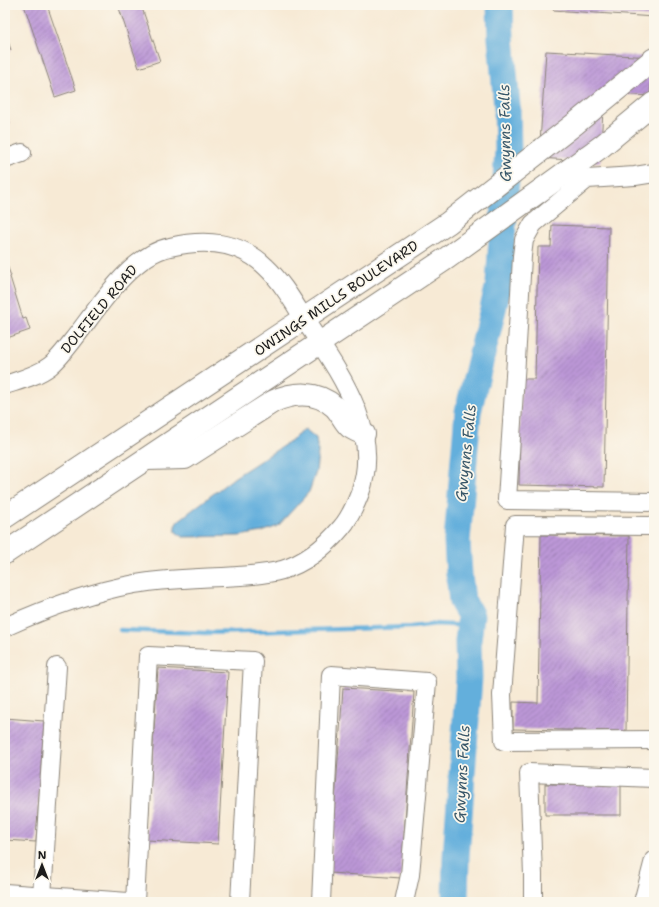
<svg xmlns="http://www.w3.org/2000/svg" width="659" height="907" font-family="'Shantell Sans',sans-serif">
  <defs>
    <pattern id="building-hatch" width="6" height="6" patternUnits="userSpaceOnUse"><rect width="6" height="6" fill="#bc97d7"/><path d="M-1 1l2-2M0 6l6-6M5 7l2-2" fill="none" stroke="#987aae"/></pattern>
  </defs>
  <rect width="100%" height="100%" fill="#fbf7ec"/>
  <filter id="ink" filterUnits="userSpaceOnUse"><feTurbulence type="fractalNoise" baseFrequency=".025" numOctaves="2"/><feDisplacementMap in="SourceGraphic" scale="8" xChannelSelector="R" yChannelSelector="G"/><feConvolveMatrix kernelMatrix="1 2 1 2 8 2 1 2 1" color-interpolation-filters="sRGB"/></filter>
  <filter id="wash" filterUnits="userSpaceOnUse"><feTurbulence type="fractalNoise" baseFrequency=".012" numOctaves="4" result="noise"/><feDisplacementMap in="SourceGraphic" scale="16" xChannelSelector="R" yChannelSelector="G"/><feGaussianBlur stdDeviation="0.9" result="paint"/><feColorMatrix in="noise" values="0 0 0 0 0 0 0 0 0 0 0 0 0 0 0 0 0 1.4 0 .05"/><feComposite in="paint" operator="in"/></filter>
  <g filter="url(#wash)">
    <rect width="100%" height="100%" fill="#f7ead5"/>
    <path fill="#63afdc" stroke="#40667c" d="M305,429L316,438L318,452L316,472L309,492L278,526L262,532L239,536L183,537L176,532L175,526L178,521L235,477L289,442Z"/>
    <g fill="none" stroke-linecap="round" stroke-linejoin="round">
      <path stroke="#63afdc" stroke-width="4.5" d="M120,630L205,633L412,627L436,624L470,626"/>
      <path stroke="#63afdc" stroke-width="27" d="M455,902L456,857L469,678L468,641L471,616L462,601L459,574L457,541L468,412L499,284L508,150L507,106L501,38L500,5"/>
    </g>
    <g id="blocks">
      <g fill="url(#building-hatch)">
        <path d="M24,5H47L76,90L55,97Z"/>
        <path d="M118,5H141L160,61L139,68Z"/>
        <path d="M553,5H654V17L553,10Z"/>
        <path d="M5,33L11,50L5,52Z"/>
        <path d="M546,51L652,57L650,96L604,93L600,162L539,158Z"/>
        <path d="M5,111L10,124L5,126Z"/>
        <path d="M552,225L609,227L604,487L519,485L521,379H535L538,247H551Z"/>
        <path d="M5,260L11,276L10,277L23,319L26,318L30,330L7,338L5,330Z"/>
        <path d="M541,535L629,536L626,731L513,729V702L538,703Z"/>
        <path d="M158,668L228,672L218,844L147,840Z"/>
        <path d="M343,688L414,692L401,878L330,873Z"/>
        <path d="M5,718L44,721L36,842L5,840Z"/>
        <path d="M545,784L621,785V815H545Z"/>
      </g>
    </g>
  </g>
  <g filter="url(#ink)">
    <use href="#blocks" fill-opacity="0" stroke="#8a8378" stroke-width="1"/>
    <g fill="none" stroke-linecap="round" stroke-linejoin="round">
      <defs>
        <g id="minor">
          <path d="M5,159L22,153"/>
          <path d="M654,173L635,176L587,179L533,224L524,240L522,256C518,337 512,419 507,500L654,502"/>
          <path d="M5,385C20,380 37,376 50,366C59,359 66,349 73,340C97,310 130,255 170,247C204,239 240,241 266,267C280,280 291,298 301,314C334,366 384,428 360,493C355,506 350,518 341,528C326,546 305,563 282,570C263,575 243,576 223,577C194,578 164,579 135,584C90,592 47,608 5,627"/>
          <path d="M654,526L515,525L502,695L504,741L654,740"/>
          <path d="M5,893L128,902"/>
          <path d="M42,896L57,667"/>
          <path d="M135,902L148,656L253,661L240,902"/>
          <path d="M321,902L331,675L427,682L410,875L404,902"/>
          <path d="M533,902V875L529,773L654,778"/>
          <path d="M643,902L654,860"/>
        </g>
        <g id="major">
          <path d="M147,459L185,458L274,401C295,392 317,391 335,407C341,413 344,422 350,427C354,430 360,432 364,434"/>
          <path d="M5,517L448,223L576,123L654,59"/>
          <path d="M5,553L447,258L602,146L654,103"/>
        </g>
      </defs>
      <use href="#minor" stroke="#8a8378" stroke-width="20"/>
      <use href="#major" stroke="#8a8378" stroke-width="24"/>
      <use href="#minor" stroke="#fff" stroke-width="18"/>
      <use href="#major" stroke="#fff" stroke-width="22"/>
    </g>
  </g>
  <g text-anchor="middle" dominant-baseline="central" stroke-width="3.5" stroke-linejoin="round" paint-order="stroke">
    <g font-size="14" fill="#1c1c1c" stroke="#fbf7ec">
      <text transform="translate(336 298) rotate(-34)">OWINGS MILLS BOULEVARD</text>
      <text transform="translate(99 309) rotate(-50)">DOLFIELD ROAD</text>
    </g>
    <g font-size="15" font-style="italic" fill="#385769" stroke="#fbf7ec">
      <text transform="translate(505 133) rotate(-91)">Gwynns Falls</text>
      <text transform="translate(466 453) rotate(-84)">Gwynns Falls</text>
      <text transform="translate(462 774) rotate(-87)">Gwynns Falls</text>
    </g>
  </g>
  <rect width="659" height="907" fill="none" stroke="#fbf7ec" stroke-width="20"/>
  <g transform="translate(42 865)" stroke="#fbf7ec" stroke-width="3" paint-order="stroke">
  <path d="M0-3L7 15L0 10L-7 15Z" fill="#1c1c1c"/>
  <text y="-6" font-size="11" font-weight="bold" text-anchor="middle" fill="#1c1c1c">N</text>
  </g>
</svg>
